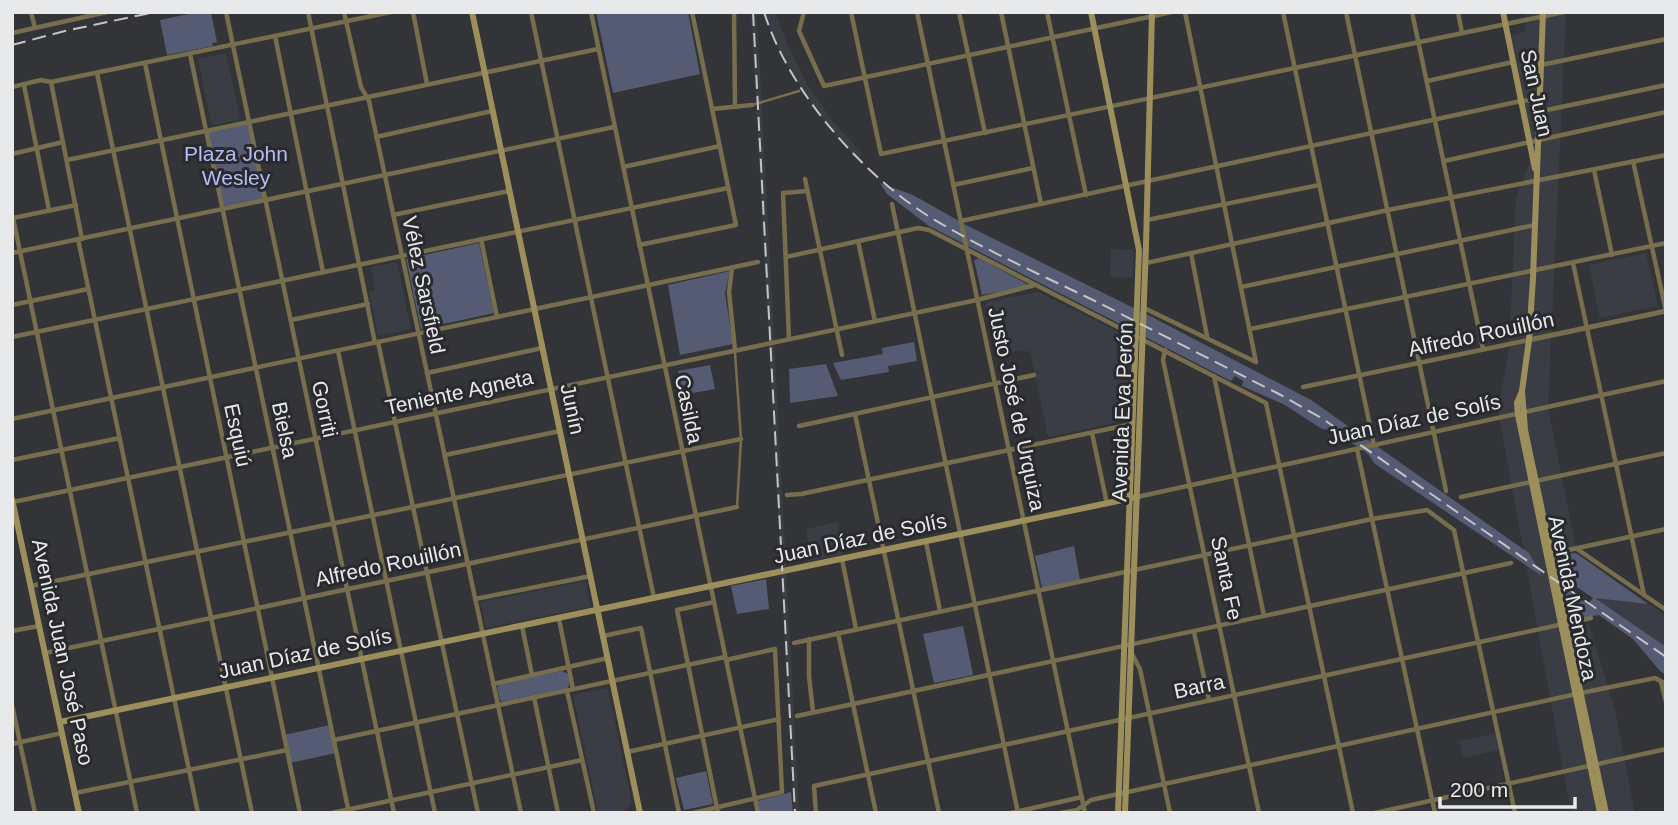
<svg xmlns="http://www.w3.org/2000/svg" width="1678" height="825" font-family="Helvetica,sans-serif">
  <rect width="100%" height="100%" fill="#333437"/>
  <g fill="#3b3d45">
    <path d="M751,12H775L788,46L808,86L834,123L863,154L858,159L841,142L814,107L783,59L763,15L757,16L799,813H794Z"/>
    <path d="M1526,12H1566L1548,408L1576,549L1552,554L1569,634L1589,624L1615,711L1635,813H1571L1498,410L1509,349L1516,197L1534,152L1512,36L1525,31Z"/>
    <path d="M226,53L240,116L238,120L214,125L211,122L198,59Z"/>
    <path d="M1111,249L1134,250L1133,278L1110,277Z"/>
    <path d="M1646,253L1658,306L1600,318L1589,265Z"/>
    <path d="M397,262L411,329L378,336L369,292L375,290L371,267Z"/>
    <path d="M1038,292L1131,338L1130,365L1126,366L1127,374H1129L1127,416L1123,421L1048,437L1030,351L1024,352L1023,350L996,356L985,306L987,302Z"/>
    <path d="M838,522L844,554L808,561L807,529Z"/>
    <path d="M584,581L586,583L590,607L486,628L481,604L482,602Z"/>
    <path d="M1594,597L1648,604L1666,616V648Z"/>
    <path d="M605,688L608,690L632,803L622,813H598L573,695Z"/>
    <path d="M1495,734L1499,750L1463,758L1459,741Z"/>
  </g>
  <g fill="#565b74">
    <path d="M198,12H211L217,42L212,43L213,46L167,55L160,20Z"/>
    <path d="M596,12H688L700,74L613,93Z"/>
    <path d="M249,122L265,200L223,209L206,131Z"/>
    <path d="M880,183L913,195L968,226L1152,317L1311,400L1529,553L1542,576L1375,464L1368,454L1333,430L1322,429L1285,405L1242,386L1243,381L1235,376L1231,381L929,226L887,194Z"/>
    <path d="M479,243L494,313L421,329L406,259Z"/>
    <path d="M979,258L1027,284V287L982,295L974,260Z"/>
    <path d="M730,271L725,293L733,344L680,355L668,285Z"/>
    <path d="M914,342L917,361L888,366L889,372L841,380L833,363L883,354L882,348Z"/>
    <path d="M826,364L838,396L790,403L789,369Z"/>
    <path d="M710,365L715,389L682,395L678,371Z"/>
    <path d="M1074,546L1080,581L1042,588L1035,556Z"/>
    <path d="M1576,553L1648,604L1595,598L1666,647V675L1660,671L1633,639L1599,615L1571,620L1564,588L1588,604L1593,598L1564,578L1560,559L1562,555Z"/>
    <path d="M766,579L769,609L737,614L731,586Z"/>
    <path d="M963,626L973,675L934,683L923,634Z"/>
    <path d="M562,671L568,674L570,683L567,689L502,702L500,700L497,687L501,684Z"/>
    <path d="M330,725L336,753L290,763L284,735Z"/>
    <path d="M706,771L713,804L684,810L676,778Z"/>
    <path d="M791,792L793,813H760L757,801Z"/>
  </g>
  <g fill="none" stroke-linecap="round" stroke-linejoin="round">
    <g stroke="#776e4e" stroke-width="2.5">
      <path d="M752,105L799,91"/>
      <path d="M735,353L741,439L737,507"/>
    </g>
    <g stroke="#776e4e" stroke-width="4.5">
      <path d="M31,12L35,28"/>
      <path d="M226,12L394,813"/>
      <path d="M308,12L375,343"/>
      <path d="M344,12L361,87L369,101L521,813"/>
      <path d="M413,12L427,84"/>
      <path d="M531,12L654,598"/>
      <path d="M591,12L758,813"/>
      <path d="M734,12L735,106"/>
      <path d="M804,12L799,31L824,86L1172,12"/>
      <path d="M851,12L881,154L1564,12"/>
      <path d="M917,12L1085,813"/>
      <path d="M959,12L985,133"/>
      <path d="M1001,12L1041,204"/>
      <path d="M1047,12L1086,195"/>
      <path d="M1185,12L1256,362"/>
      <path d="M1283,12L1374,445"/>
      <path d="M1346,12L1446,491"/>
      <path d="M1412,12L1483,349"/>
      <path d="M1458,12L1462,33"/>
      <path d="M12,33L107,12"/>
      <path d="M275,36L323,272"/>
      <path d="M190,54L349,813"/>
      <path d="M145,63L300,813"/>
      <path d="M1541,65L1666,39"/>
      <path d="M97,73L252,813"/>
      <path d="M1427,81L1513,62"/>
      <path d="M51,82L82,239"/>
      <path d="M24,85L49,210"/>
      <path d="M12,87L41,80L51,82L391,12"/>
      <path d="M712,109L752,105"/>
      <path d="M1540,110H1547L1666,85"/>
      <path d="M376,137L492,111"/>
      <path d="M12,154L63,142"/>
      <path d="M67,160L598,49"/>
      <path d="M1444,161L1666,112"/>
      <path d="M1633,161L1666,311"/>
      <path d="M623,167L720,146"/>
      <path d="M1594,170L1612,255"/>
      <path d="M805,179L842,355"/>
      <path d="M953,185L1033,168"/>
      <path d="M892,204L1018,813"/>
      <path d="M393,215L509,191"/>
      <path d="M13,218L137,813"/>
      <path d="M13,218L76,205"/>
      <path d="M1147,220L1319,185"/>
      <path d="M961,221L1521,101L1540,99"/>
      <path d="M78,239L198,813"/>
      <path d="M481,239L497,317"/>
      <path d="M858,241L875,321"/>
      <path d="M639,245L736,225L692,12"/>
      <path d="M12,253L614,127"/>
      <path d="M1191,253L1207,336"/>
      <path d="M786,257L918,228L929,230L1266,403L1353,813"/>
      <path d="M1146,263L1388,210L1666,155"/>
      <path d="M1573,263L1644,595"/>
      <path d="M732,268L729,292L735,350"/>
      <path d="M1241,287L1535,225"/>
      <path d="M12,305L88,289"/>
      <path d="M1144,308L1256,362"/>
      <path d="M291,320L368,304"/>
      <path d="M1250,329L1666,243"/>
      <path d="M12,337L728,188"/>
      <path d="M789,339L783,193L807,191"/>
      <path d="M378,342L478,813"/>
      <path d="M1165,350L1163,360L1259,813"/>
      <path d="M338,351L435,813"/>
      <path d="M427,373L542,348"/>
      <path d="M1214,376L1264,616"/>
      <path d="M1303,387L1529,340"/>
      <path d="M855,414L939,813"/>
      <path d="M12,419L758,262"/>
      <path d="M799,426L1034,375"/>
      <path d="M1092,433L1107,504"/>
      <path d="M1357,449L1435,813"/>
      <path d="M445,455L560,431"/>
      <path d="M12,460L120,438"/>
      <path d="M787,495L801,494L1132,424"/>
      <path d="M1137,497L1666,381"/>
      <path d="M1461,497L1666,453"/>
      <path d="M13,502L977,300L1035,285"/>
      <path d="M926,542L940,611"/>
      <path d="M1577,549L1666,610"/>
      <path d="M1550,554L1666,529"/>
      <path d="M842,559L856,629"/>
      <path d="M31,586L741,439"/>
      <path d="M475,599L591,576"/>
      <path d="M714,602L677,610L718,813"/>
      <path d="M559,619L573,689"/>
      <path d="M522,626L532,675"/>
      <path d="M12,631L39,626"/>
      <path d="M1194,632L1209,700"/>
      <path d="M838,633L876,813"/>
      <path d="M603,636L641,628L679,813"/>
      <path d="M809,639V676L813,712"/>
      <path d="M794,643L1372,519L1427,510L1454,530L1515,813"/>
      <path d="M45,653L737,507"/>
      <path d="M1132,654L1140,669L1170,813"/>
      <path d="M1661,682L1666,702"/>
      <path d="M493,684L608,658"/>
      <path d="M567,691L594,813"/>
      <path d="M534,697L558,813"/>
      <path d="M12,705L35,813"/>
      <path d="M797,716L1511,563"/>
      <path d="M334,740L725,657"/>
      <path d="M12,744L62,733"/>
      <path d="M627,752L779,719"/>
      <path d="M75,793L287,750"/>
      <path d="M332,813L582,760"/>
      <path d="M693,813L782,792L775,649L726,660"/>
      <path d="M816,813L814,786L1591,618"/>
      <path d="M1011,813L1082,797"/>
      <path d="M1061,813L1077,810L1091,800L1581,693L1655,678L1666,684"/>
      <path d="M1375,813L1666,749"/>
    </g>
    <path stroke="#776e4e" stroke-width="5" d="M1529,340L1666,311"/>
    <g stroke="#9d8f5b" stroke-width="6">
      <path d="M472,12L640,813"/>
      <path d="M1091,12L1139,250L1118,813"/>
      <path d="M1503,12L1535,169"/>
      <path d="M1543,12L1533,278L1529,340L1522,391L1517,403L1518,415L1600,813"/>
      <path d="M1522,391L1525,430L1606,813"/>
      <path d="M12,499L79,813"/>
      <path d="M60,722L1137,497"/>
      <path d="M1125,813L1146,245L1152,12"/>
    </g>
    <g stroke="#c3c4c6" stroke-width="2" stroke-dasharray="14 7" stroke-linecap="butt">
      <path d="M753,12L795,813"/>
      <path d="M764,12C789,92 863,176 933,219C985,250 1041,275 1095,301C1157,332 1219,364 1281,395L1323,419L1666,657"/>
      <path d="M12,45L65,31L155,12"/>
    </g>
  </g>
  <g text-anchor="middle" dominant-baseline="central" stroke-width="6" stroke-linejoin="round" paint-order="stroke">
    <g font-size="21" fill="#e8e9eb" stroke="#292a2d">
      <text transform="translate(1537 93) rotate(78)">San Juan</text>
      <text transform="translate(424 285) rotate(78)">Vélez Sarsfield</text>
      <text transform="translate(1481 334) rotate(-12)">Alfredo Rouillón</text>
      <text transform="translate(459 392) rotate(-12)">Teniente Agneta</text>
      <text transform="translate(325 409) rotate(78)">Gorriti</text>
      <text transform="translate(573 409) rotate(78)">Junín</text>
      <text transform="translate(689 409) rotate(78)">Casilda</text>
      <text transform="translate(1017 409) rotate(78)">Justo José de Urquiza</text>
      <text transform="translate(1122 412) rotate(-88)">Avenida Eva Perón</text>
      <text transform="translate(1414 419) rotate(-12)">Juan Díaz de Solís</text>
      <text transform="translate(285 430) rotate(78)">Bielsa</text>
      <text transform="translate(238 435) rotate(78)">Esquiú</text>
      <text transform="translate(860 538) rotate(-12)">Juan Díaz de Solís</text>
      <text transform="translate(388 564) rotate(-12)">Alfredo Rouillón</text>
      <text transform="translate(1227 578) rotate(78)">Santa Fe</text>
      <text transform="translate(1573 598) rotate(78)">Avenida Mendoza</text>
      <text transform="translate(63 652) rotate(78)">Avenida Juan José Paso</text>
      <text transform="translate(305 653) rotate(-12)">Juan Díaz de Solís</text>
      <text transform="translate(1199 686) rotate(-12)">Barra</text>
    </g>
    <g font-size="21" fill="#b4bef4" stroke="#292a2d">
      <text x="236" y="153">Plaza John<tspan x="236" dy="24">Wesley</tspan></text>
    </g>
  </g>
  <rect width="1678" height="825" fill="none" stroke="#e8e9eb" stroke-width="28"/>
  <path d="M1440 797v10h135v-10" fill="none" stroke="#e8e9eb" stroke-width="3.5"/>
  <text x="1450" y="797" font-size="21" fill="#e8e9eb" stroke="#292a2d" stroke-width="5" paint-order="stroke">200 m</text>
</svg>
